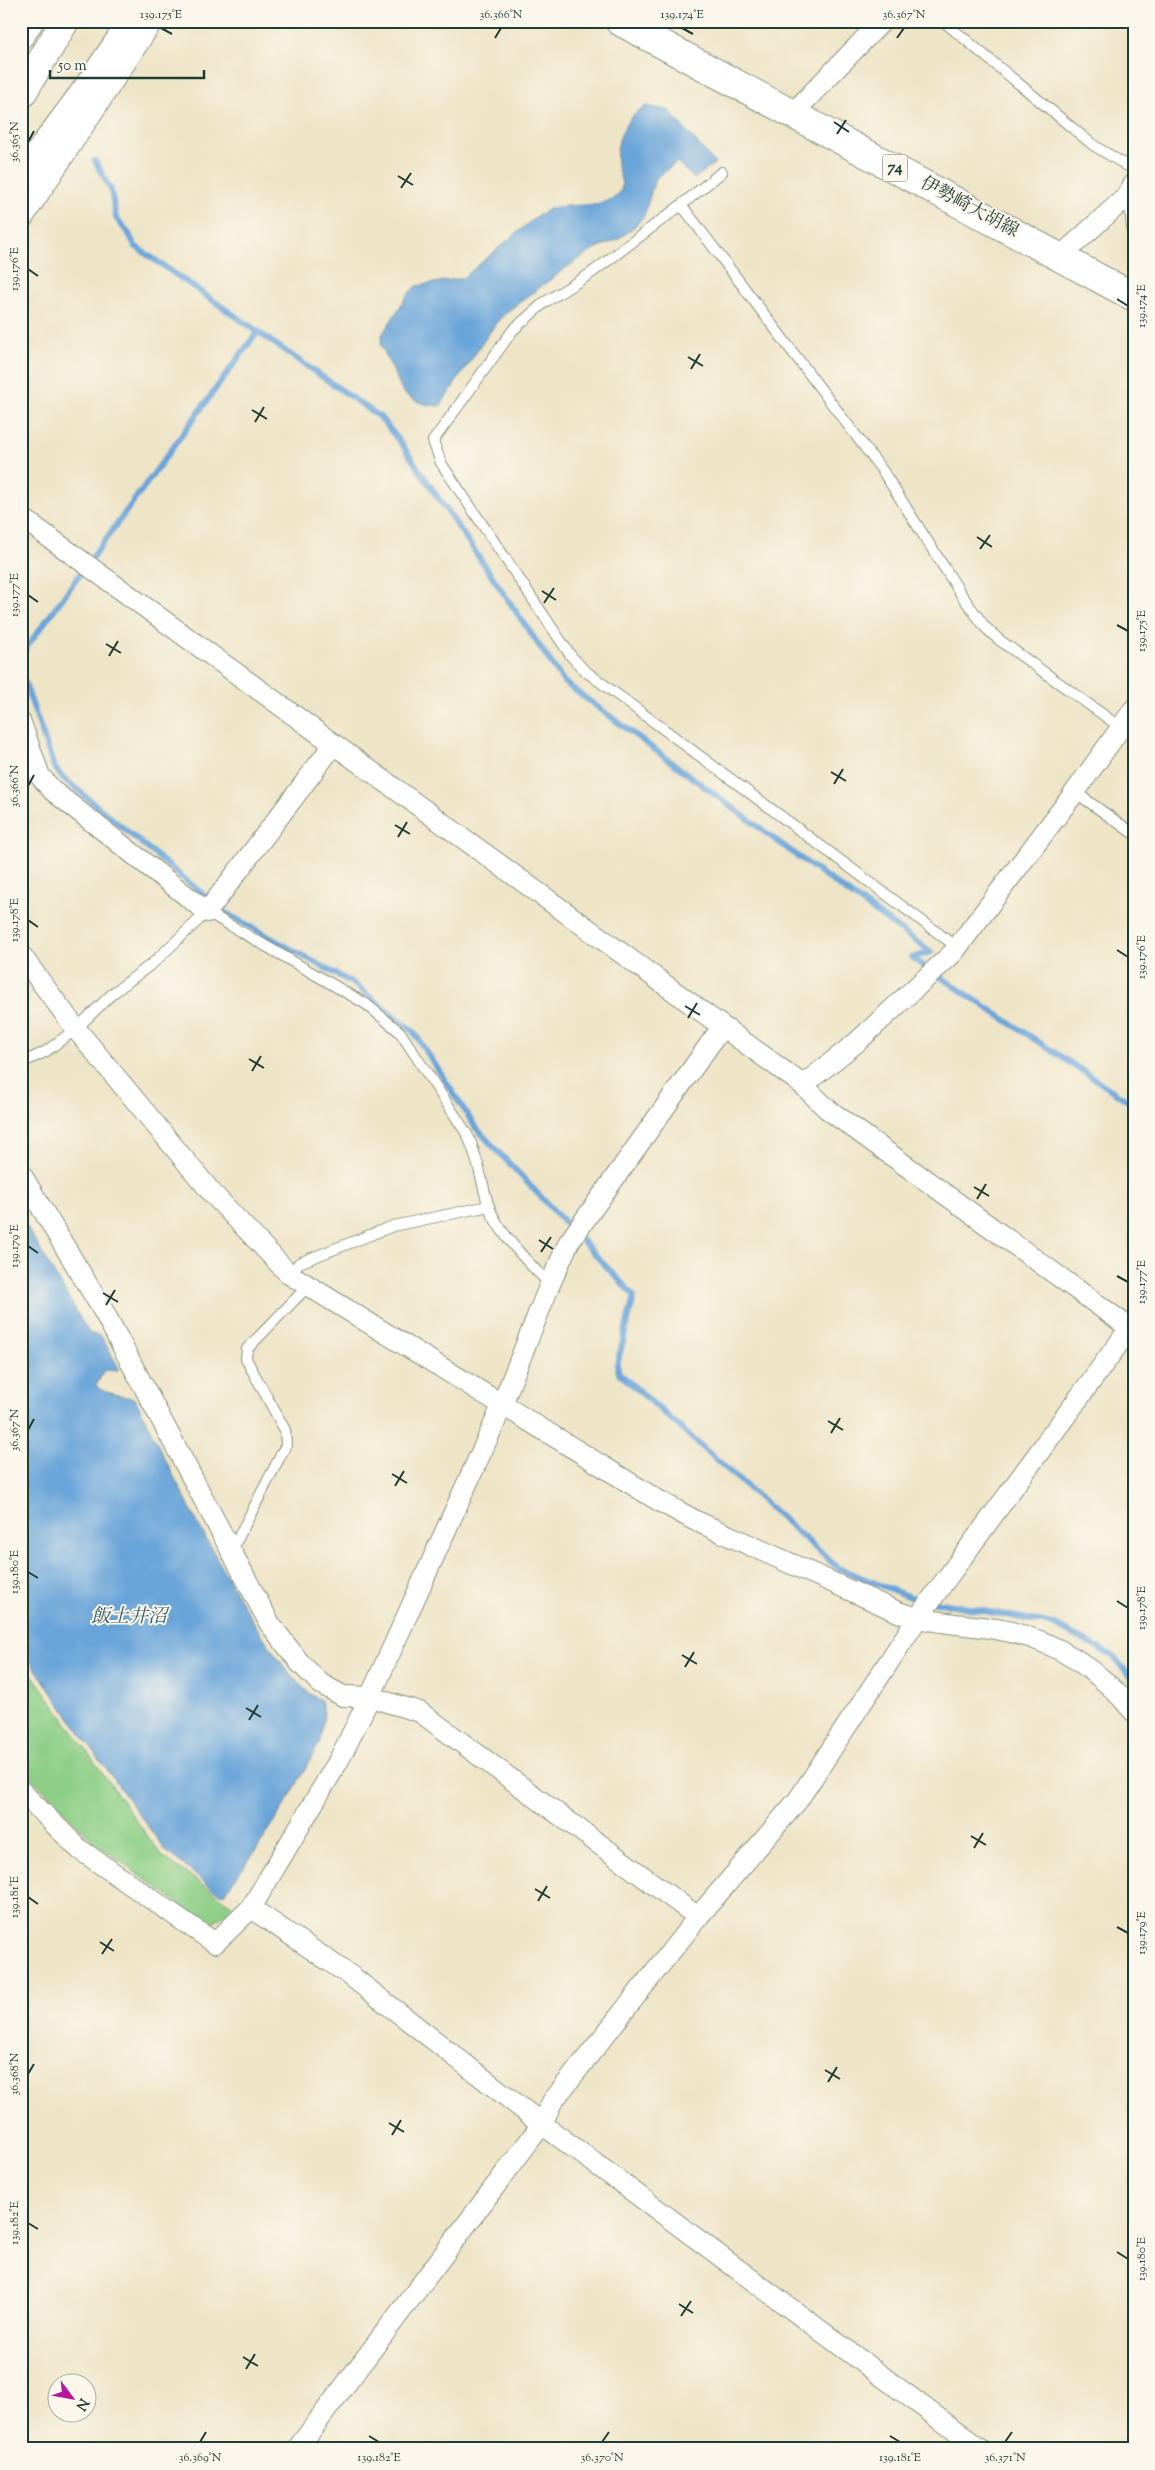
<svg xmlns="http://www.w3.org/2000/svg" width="1155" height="2470" font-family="'Sorts Mill Goudy','Noto Serif JP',serif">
  <rect width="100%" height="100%" fill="#fbf7ec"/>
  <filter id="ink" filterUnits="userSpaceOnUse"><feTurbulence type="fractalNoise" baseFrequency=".02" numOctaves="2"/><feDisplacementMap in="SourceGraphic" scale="10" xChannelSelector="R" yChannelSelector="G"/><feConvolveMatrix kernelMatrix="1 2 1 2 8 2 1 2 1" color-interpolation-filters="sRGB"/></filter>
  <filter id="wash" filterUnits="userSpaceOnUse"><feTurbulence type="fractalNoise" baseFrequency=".0096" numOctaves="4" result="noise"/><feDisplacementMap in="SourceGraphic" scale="20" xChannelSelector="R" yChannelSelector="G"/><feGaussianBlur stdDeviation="1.12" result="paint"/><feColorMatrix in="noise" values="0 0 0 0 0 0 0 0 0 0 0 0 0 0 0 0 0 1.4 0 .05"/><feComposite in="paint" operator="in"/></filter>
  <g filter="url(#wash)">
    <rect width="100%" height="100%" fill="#eee4c6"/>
    <path fill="#8ecf87" stroke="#56865e" d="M21,1659L161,1855L234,1907L210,1926L95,1843L21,1767Z"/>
    <g fill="#69a4d9" stroke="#447086">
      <path d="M646,106L668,110L715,163L694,179L677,162L655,179L644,216L633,228L617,240L597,248L573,263L508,311L496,323L440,406C426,406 413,401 403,392L381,345L382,335L408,294L416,286L463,278L538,215C543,213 548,209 552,208C572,203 599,209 616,196C628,187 618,176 617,164C615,140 625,118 646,106Z"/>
      <path d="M21,1217L89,1333L101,1336L119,1368L117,1371L104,1370L96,1386L106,1392L135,1399C164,1455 270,1682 321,1700L324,1713L320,1742L292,1793L260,1845L224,1894L215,1891L165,1850L83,1737L21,1648Z"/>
    </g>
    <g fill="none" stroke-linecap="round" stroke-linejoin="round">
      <g stroke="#69a4d9" stroke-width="6">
        <path d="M95,161L111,190L116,218L129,234L135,246L380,417L401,443L564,682L800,858L931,952L912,958L1134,1105"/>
        <path d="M21,655L258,331"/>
        <path d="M21,672L54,767L61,776L224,912L354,984L413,1031L476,1128L634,1296L617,1365L619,1373L838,1568L910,1597L1053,1624L1113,1656L1134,1681"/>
      </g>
    </g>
  </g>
  <g filter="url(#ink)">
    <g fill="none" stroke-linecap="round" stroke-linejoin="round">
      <defs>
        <g id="service">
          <path d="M943,21L1093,145L1134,170"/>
          <path d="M1125,198L1130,208L1134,246"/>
          <path d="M680,206L722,172"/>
          <path d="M1075,792L1134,834"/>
          <path d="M957,947L584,670L571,656L441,463L433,441L513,330L545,302L590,274L680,206L686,211L882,470L963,597L985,627L998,639L1120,727"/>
          <path d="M21,1063L45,1052L76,1029L113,993L153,963L207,912L366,1004L400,1032L467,1134C478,1157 481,1180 488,1204C497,1232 529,1264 550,1284"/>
          <path d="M289,1274L299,1263L393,1226L489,1206"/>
          <path d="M231,1552L286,1445L285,1430L246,1359L247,1349L308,1286"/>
        </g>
        <g id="minor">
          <path d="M793,113L882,21"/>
          <path d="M21,221L153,21"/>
          <path d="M1060,257L1125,198L1134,184"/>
          <path d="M21,517L803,1085L826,1108L1134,1331"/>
          <path d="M21,723L40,776L53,791L207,912L334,744"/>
          <path d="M21,955L76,1029L212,1193L289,1274L656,1499L694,1520L898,1612C930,1623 963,1624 996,1629C1052,1638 1098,1668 1134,1712"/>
          <path d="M803,1085L857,1042L953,953L1075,792L1134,709"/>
          <path d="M21,1174L104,1312L270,1624L300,1663L321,1684L343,1696L370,1697L420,1712L698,1917"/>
          <path d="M21,1791L79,1849L215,1943L251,1908L339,1760L370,1697L495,1422L550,1284L569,1242L722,1027"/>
          <path d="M251,1908L351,1976L542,2124L980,2449"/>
          <path d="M297,2449L542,2124L552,2102L698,1917L798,1800L917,1619L1130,1328"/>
        </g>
        <path id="primary" d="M619,21L1134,297"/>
        <g id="trunk">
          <path d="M21,34L29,21"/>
          <path d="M21,95L65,21"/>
          <path d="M21,178L87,89L133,21"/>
        </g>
      </defs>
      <use href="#service" stroke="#86907d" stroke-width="12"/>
      <use href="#minor" stroke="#86907d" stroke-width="22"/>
      <use href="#primary" stroke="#86907d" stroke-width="30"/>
      <use href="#trunk" stroke="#86907d" stroke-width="30"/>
      <use href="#service" stroke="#fff" stroke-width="10"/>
      <use href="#minor" stroke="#fff" stroke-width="20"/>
      <use href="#primary" stroke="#fff" stroke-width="28"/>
      <use href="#trunk" stroke="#fff" stroke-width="28"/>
    </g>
  </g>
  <path fill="none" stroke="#1f3d34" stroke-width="2" d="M161,28L172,34M682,28L693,34M495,38L501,28M897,38L904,28M834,122L849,132M837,134L846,120M28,142L34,131M398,176L413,185M401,188L411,173M28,269L38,276M1117,299L1128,306M688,357L703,366M691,369L700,354M252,410L267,419M255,422L264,407M977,537L992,547M980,549L990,535M542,591L556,600M28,595L38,602M544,603L554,588M1117,625L1128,631M106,644L121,653M109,656L118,641M831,772L846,781M834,784L843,769M28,786L34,775M395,825L410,834M398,837L407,822M28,920L38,927M1117,950L1128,957M685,1006L700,1015M688,1018L697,1003M249,1059L264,1068M252,1071L261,1056M974,1187L989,1196M977,1199L986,1184M539,1240L553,1249M28,1246L38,1253M541,1252L551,1237M1117,1276L1128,1282M103,1293L118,1302M106,1305L115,1290M828,1421L843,1430M28,1430L34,1419M831,1433L840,1418M392,1474L407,1483M395,1486L404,1471M28,1572L38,1578M1117,1601L1128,1608M682,1655L697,1664M685,1667L694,1652M246,1708L261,1717M249,1720L258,1705M971,1836L986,1845M974,1848L983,1833M535,1889L550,1898M28,1897L38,1904M538,1901L547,1886M1117,1927L1128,1933M100,1942L114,1951M102,1954L112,1939M825,2070L840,2079M28,2074L34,2064M828,2082L837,2067M389,2123L404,2132M392,2135L401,2120M28,2223L38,2229M1117,2252L1128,2259M679,2304L693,2313M681,2316L691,2301M243,2357L258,2366M246,2369L255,2354M369,2436L379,2442M890,2436L900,2442M200,2442L206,2432M602,2442L609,2432M1005,2442L1012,2432"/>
  <g text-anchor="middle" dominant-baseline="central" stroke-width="4" stroke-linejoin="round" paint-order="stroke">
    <rect fill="#fbf7ec" stroke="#61756b" stroke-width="1" x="882.5" y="154.5" width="25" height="27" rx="4"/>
    <g font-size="16" font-weight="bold" fill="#1f3d34">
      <text x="895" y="168">74</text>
    </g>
    <g font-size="18" fill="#1f3d34" stroke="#fbf7ec">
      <text transform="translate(969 208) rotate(28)">伊勢崎大胡線</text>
    </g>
    <g font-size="19" font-style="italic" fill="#355c66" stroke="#fbf7ec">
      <text x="129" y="1617">飯土井沼</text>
    </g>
  </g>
  <rect width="1155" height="2470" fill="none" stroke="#fbf7ec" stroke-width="55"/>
  <g transform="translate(72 2398) rotate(122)"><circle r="24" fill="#fbf7ec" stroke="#a3ada2"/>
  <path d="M0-4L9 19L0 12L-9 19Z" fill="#b5179e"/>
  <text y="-8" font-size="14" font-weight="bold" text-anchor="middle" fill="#1f3d34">N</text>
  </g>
  <path d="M50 70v8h154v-8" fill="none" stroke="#1f3d34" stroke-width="2.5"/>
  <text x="58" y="70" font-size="15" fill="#1f3d34" stroke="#fbf7ec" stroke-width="4" paint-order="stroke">50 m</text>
  <rect x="28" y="28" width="1100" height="2414" fill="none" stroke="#1f3d34" stroke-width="2"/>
  <g font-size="12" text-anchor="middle" fill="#1f3d34">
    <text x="161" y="18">139.175°E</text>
    <text x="501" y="18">36.366°N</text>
    <text x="682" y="18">139.174°E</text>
    <text x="904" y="18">36.367°N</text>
    <text transform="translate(14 142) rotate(-90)" y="4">36.365°N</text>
    <text transform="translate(14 269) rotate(-90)" y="4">139.176°E</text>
    <text transform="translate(1141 306) rotate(-90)" y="4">139.174°E</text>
    <text transform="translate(14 595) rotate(-90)" y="4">139.177°E</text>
    <text transform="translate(1141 631) rotate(-90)" y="4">139.175°E</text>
    <text transform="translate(14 786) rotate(-90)" y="4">36.366°N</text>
    <text transform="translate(14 920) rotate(-90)" y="4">139.178°E</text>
    <text transform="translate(1141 957) rotate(-90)" y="4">139.176°E</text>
    <text transform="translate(14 1246) rotate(-90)" y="4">139.179°E</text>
    <text transform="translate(1141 1282) rotate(-90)" y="4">139.177°E</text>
    <text transform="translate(14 1430) rotate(-90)" y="4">36.367°N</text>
    <text transform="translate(14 1572) rotate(-90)" y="4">139.180°E</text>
    <text transform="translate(1141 1608) rotate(-90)" y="4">139.178°E</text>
    <text transform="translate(14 1897) rotate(-90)" y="4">139.181°E</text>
    <text transform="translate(1141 1933) rotate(-90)" y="4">139.179°E</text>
    <text transform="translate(14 2074) rotate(-90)" y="4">36.368°N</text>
    <text transform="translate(14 2223) rotate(-90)" y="4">139.182°E</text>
    <text transform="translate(1141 2259) rotate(-90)" y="4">139.180°E</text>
    <text x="200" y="2461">36.369°N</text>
    <text x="379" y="2461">139.182°E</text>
    <text x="602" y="2461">36.370°N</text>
    <text x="900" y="2461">139.181°E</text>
    <text x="1005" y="2461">36.371°N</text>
  </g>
</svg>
